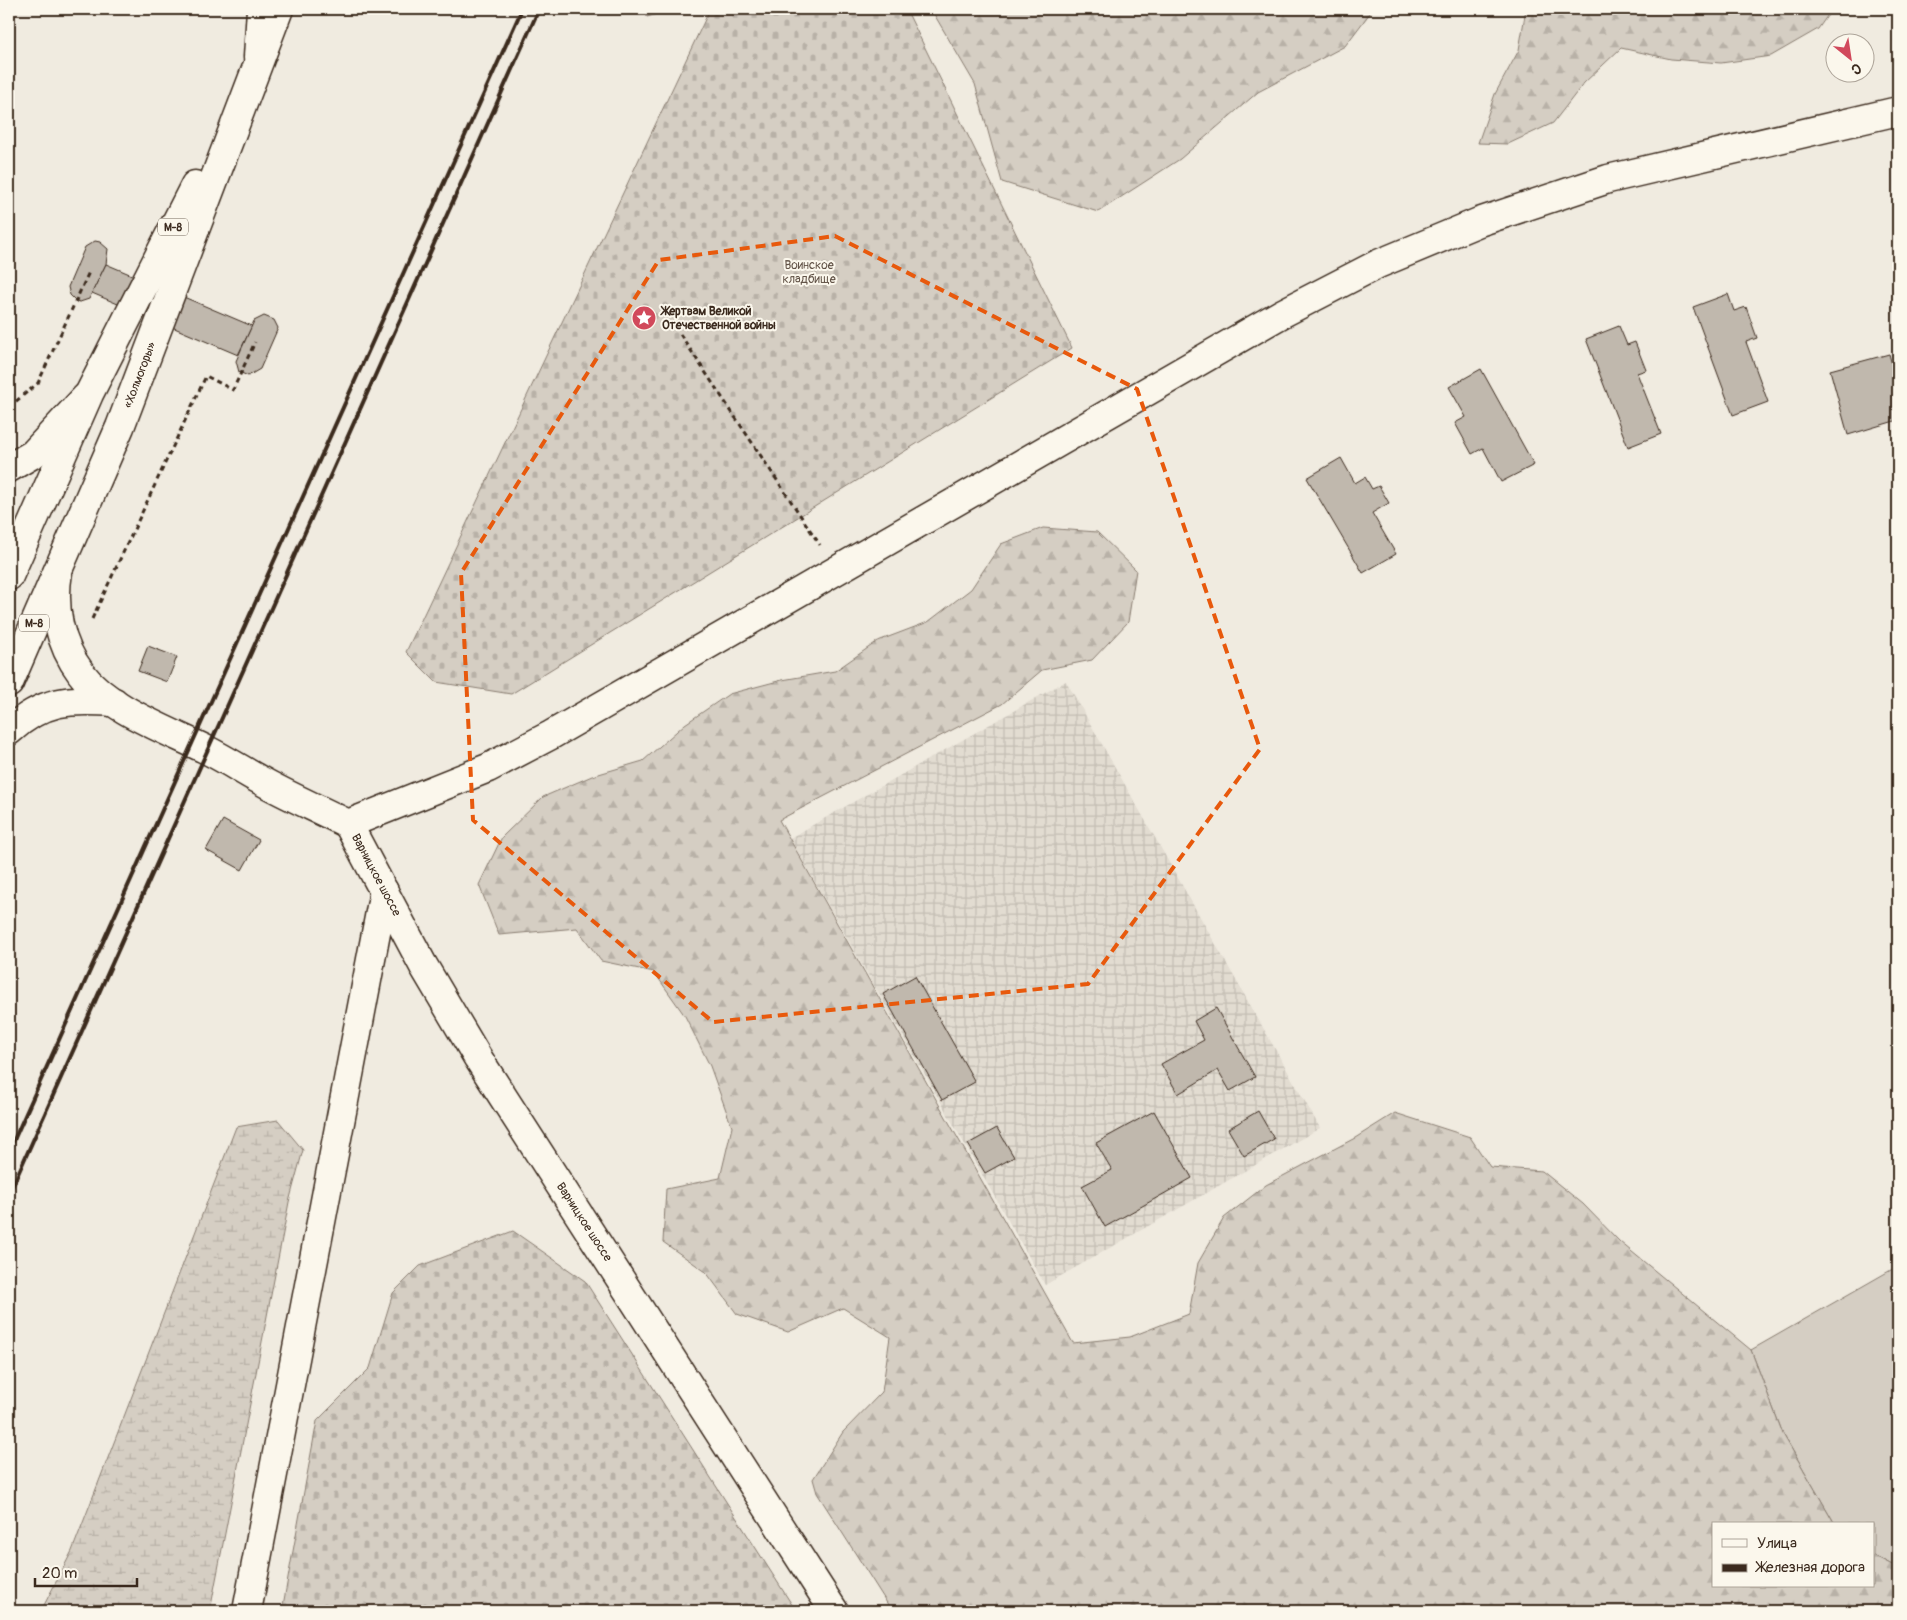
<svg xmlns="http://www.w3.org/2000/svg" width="1907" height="1620" font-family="Pangolin,sans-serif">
  <defs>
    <pattern id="industrial-grid" width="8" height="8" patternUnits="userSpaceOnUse" patternTransform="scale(1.25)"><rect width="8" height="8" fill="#e2dcd1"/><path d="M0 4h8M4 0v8" fill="none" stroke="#c3bdb3"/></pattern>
    <pattern id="forest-firs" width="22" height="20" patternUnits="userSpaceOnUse" patternTransform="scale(1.25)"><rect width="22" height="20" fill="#d5cec3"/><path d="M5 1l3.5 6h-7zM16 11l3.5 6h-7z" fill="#b8b1a7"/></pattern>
    <pattern id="wetland-marsh" width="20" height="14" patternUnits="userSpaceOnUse" patternTransform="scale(1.25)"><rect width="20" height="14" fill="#d5cec3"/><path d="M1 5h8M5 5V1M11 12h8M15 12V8" fill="none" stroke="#b8b1a7"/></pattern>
    <pattern id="cemetery-stones" width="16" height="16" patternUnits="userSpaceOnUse" patternTransform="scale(1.25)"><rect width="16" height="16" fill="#d5cec3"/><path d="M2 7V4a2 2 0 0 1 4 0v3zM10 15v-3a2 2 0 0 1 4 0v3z" fill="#b8b1a7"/></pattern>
  </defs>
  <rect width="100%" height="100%" fill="#f0ebe0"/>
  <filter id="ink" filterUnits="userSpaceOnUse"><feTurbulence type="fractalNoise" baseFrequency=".02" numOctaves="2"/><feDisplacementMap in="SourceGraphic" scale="10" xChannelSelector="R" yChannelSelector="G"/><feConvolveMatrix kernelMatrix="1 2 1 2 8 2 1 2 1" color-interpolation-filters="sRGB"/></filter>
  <g filter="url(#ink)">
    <path fill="url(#industrial-grid)" d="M1066,681L1320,1128L1045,1285L790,838Z"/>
    <g fill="#d5cec3" stroke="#887c70">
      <path d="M645,9H673L647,17Z"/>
      <path d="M1898,1266V1568L1873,1555V1524H1835L1783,1434L1751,1350Z"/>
    </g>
    <g fill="url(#forest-firs)" stroke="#887c70">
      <path d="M931,9H1373L1345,46L1258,92L1180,159L1098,212L1002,182L975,84Z"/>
      <path d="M1526,9H1832L1818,29L1771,56L1721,63L1671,59L1621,48L1584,83L1553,123L1508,144L1478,143L1495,94L1519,50Z"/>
      <path d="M1043,528L1097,532L1136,570L1128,622L1092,660L1042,670L1002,704L779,820L1073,1343L1130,1337L1189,1314L1198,1263L1224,1218L1266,1185L1355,1138L1395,1113L1470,1137L1490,1167L1542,1171L1583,1204L1620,1242L1751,1350L1783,1434L1835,1524H1713V1586H1873V1555L1898,1568V1611H892L817,1493L813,1479L843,1432L882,1392L890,1337L843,1308L788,1332L737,1314L706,1272L663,1242L666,1189L720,1178L732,1127L710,1066L685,1016L654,972L601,961L577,928L499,935L479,885L502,837L543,797L592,776L643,761L685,724L729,694L782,680L835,671L878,641L928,622L971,589L1001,544Z"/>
    </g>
    <path fill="url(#wetland-marsh)" stroke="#887c70" d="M278,1120L303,1150L289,1202L210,1611H41L72,1551L236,1127Z"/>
    <g fill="url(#cemetery-stones)" stroke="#887c70">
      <path d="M710,9H906L1072,348L511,694L436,682L406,652Z"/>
      <path d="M513,1231L585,1281L796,1611H282L317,1421L370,1368L393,1293L420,1266Z"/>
    </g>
    <g fill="#c0b8ad" stroke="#3b2a1e">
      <path d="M95,241L100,242L108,249L106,264L89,299L80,302L76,301L70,295L68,287L85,247Z"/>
      <path d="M106,264L252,326L238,355L92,293Z"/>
      <path d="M1728,294L1734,311L1746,307L1757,338L1746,342L1768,402L1733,415L1693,307Z"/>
      <path d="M264,316L274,320L278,328L260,369L248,376L239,372L236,361L254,321Z"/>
      <path d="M1619,326L1627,345L1635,342L1646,370L1637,373L1661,434L1628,447L1586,339Z"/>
      <path d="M1889,354L1898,386V420L1848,435L1830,370Z"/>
      <path d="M1481,369L1534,465L1501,482L1483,448L1472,454L1455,423L1466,417L1449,387Z"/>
      <path d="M1341,458L1355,483L1365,477L1372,489L1379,486L1389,503L1372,513L1396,554L1363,573L1307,478Z"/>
      <path d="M148,646L177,657L167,682L138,671Z"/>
      <path d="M223,820L259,840L242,870L206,850Z"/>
      <path d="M915,976L975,1082L942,1100L883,994Z"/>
      <path d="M1216,1008L1255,1077L1230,1091L1218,1070L1178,1094L1161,1064L1204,1040L1194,1021Z"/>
      <path d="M1154,1111L1192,1178L1105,1227L1082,1186L1112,1170L1096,1143Z"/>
      <path d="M1258,1111L1274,1139L1244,1156L1228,1129Z"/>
      <path d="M997,1128L1014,1157L985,1173L968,1144Z"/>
    </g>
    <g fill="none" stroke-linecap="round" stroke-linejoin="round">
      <defs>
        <path id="minor" d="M247,1611L384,891"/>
        <g id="tertiary">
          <path d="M9,468L33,454L85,398"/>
          <path d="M348,824L423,965L478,1058L834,1611"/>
        </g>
        <g id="primary">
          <path d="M258,57L261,9"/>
          <path d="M58,572C52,607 59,644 81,673C108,709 167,730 207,750C225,759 242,770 260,780C288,796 319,809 348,824L488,768L551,735L1283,313L1378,264L1479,222L1608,179L1898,111"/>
          <path d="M9,731C44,699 69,699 114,702"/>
        </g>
        <g id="trunk">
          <path d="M9,576L89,394L195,185"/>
          <path d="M9,683L120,427L279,9"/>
        </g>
      </defs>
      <use href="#minor" stroke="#3b2a1e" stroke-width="31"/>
      <use href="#tertiary" stroke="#3b2a1e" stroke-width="31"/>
      <use href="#primary" stroke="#3b2a1e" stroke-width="31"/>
      <use href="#trunk" stroke="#3b2a1e" stroke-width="31"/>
      <g stroke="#3b2a1e" stroke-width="3" stroke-dasharray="5 4" stroke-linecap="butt">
        <path d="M680,334L820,545"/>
        <path d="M9,407L38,383L89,272"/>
        <path d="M92,619L206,376L233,390L255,342"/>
      </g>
      <use href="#minor" stroke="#fbf7ec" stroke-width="28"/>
      <use href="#tertiary" stroke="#fbf7ec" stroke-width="28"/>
      <use href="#primary" stroke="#fbf7ec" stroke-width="28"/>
      <use href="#trunk" stroke="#fbf7ec" stroke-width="28"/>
      <g stroke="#3b2a1e" stroke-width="4">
        <path d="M9,1151L522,9"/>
        <path d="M9,1194L539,9"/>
      </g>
    </g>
  </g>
  <path fill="none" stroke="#e8590c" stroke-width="4" stroke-dasharray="10 6" stroke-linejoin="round" d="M835,236L1137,389L1260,749L1088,984L713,1022L473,820L461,573L659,260Z"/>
  <defs>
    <symbol id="sight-disc" viewBox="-11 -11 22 22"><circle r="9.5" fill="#d1495b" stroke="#fbf7ec"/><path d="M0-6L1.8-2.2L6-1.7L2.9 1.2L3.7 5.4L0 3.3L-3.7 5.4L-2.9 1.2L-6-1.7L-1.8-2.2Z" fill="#fff"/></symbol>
  </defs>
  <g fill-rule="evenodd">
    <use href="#sight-disc" x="630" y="304" width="28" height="28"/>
  </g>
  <g text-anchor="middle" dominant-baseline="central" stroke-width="4" stroke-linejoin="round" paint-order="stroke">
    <g fill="#fbf7ec" stroke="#75685c" stroke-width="1">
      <rect x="158" y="218.5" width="30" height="17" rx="4"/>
      <rect x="19" y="614.5" width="30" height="17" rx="4"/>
    </g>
    <g font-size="11" font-weight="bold" fill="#3b2a1e">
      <text x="173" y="227">М-8</text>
      <text x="34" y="623">М-8</text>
    </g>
    <g font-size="12" fill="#625347" stroke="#fbf7ec">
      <text x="809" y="265">Воинское<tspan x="809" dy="14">кладбище</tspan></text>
    </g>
    <g font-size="12" font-weight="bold" fill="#3b2a1e" stroke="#fbf7ec" text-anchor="start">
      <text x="662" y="311">Жертвам Великой<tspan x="662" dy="14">Отечественной войны</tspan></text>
    </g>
    <g font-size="12" fill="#3b2a1e" stroke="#fbf7ec">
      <text transform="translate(140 375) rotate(-69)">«Холмогоры»</text>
      <text transform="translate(376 875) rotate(62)">Варницкое шоссе</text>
      <text transform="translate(584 1222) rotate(57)">Варницкое шоссе</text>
    </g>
  </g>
  <rect width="1907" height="1620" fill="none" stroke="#fbf7ec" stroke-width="30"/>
  <rect x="15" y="15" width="1877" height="1590" fill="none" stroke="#3b2a1e" stroke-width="2" filter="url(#ink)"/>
  <rect x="1712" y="1522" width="162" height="65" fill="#fbf7ec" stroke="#aea59a"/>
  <rect x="1722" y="1539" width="25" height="8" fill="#fbf7ec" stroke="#aea59a"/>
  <text x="1757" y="1548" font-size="15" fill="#3b2a1e">Улица</text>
  <rect x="1722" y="1564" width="25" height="8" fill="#3b2a1e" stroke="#aea59a"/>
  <text x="1757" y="1572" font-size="15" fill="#3b2a1e">Железная дорога</text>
  <g transform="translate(1850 58) rotate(150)"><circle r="24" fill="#fbf7ec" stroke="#aea59a"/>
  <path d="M0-4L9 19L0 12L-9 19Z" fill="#d1495b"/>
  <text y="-8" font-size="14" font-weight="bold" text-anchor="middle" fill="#3b2a1e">С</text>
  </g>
  <path d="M35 1578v8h102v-8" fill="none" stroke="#3b2a1e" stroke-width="2.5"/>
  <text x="42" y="1578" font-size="15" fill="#3b2a1e" stroke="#fbf7ec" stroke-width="4" paint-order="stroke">20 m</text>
</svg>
